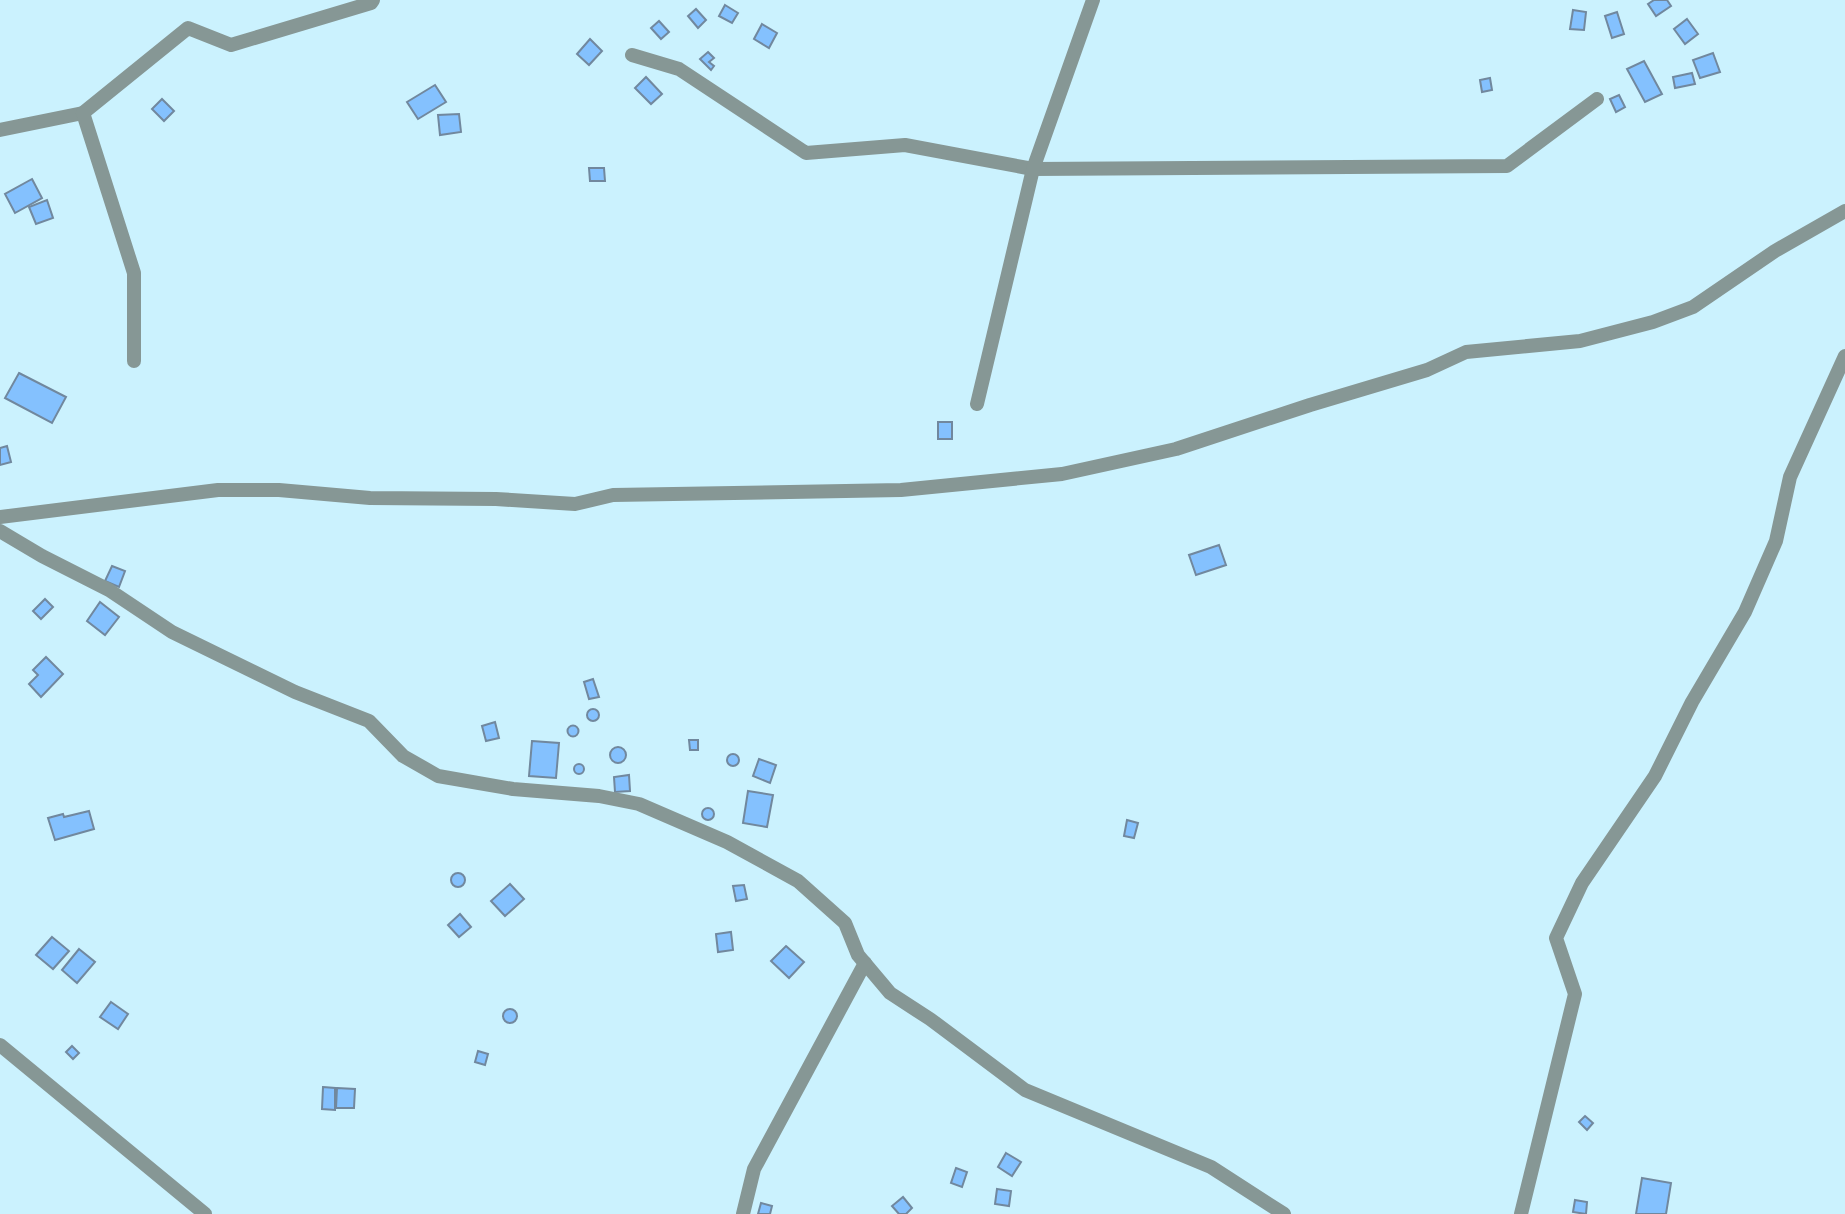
<svg xmlns="http://www.w3.org/2000/svg" width="1845" height="1214" font-family="'Archivo Narrow',sans-serif">
  <rect width="100%" height="100%" fill="#cbf2fe"/>
  <g fill="#84c1fe" stroke="#71889e" stroke-width="2">
    <path d="M1654,0H1667L1671,6L1656,16L1648,4Z"/>
    <path d="M725,5L738,13L732,23L719,16Z"/>
    <path d="M696,9L706,20L698,28L688,16Z"/>
    <path d="M1573,10L1586,12L1584,30L1570,29Z"/>
    <path d="M1617,12L1624,34L1612,38L1605,16Z"/>
    <path d="M1687,19L1698,34L1685,44L1674,29Z"/>
    <path d="M659,21L669,32L661,39L651,28Z"/>
    <path d="M762,24L777,33L769,48L754,39Z"/>
    <path d="M590,39L602,51L589,65L577,54Z"/>
    <path d="M708,52L714,58L709,62L714,66L711,70L700,59Z"/>
    <path d="M1713,53L1720,72L1700,78L1693,60Z"/>
    <path d="M1644,61L1662,94L1645,102L1627,69Z"/>
    <path d="M1692,73L1695,84L1675,88L1673,77Z"/>
    <path d="M646,77L662,94L651,104L635,88Z"/>
    <path d="M1490,78L1492,90L1482,92L1480,80Z"/>
    <path d="M435,85L446,102L418,119L407,102Z"/>
    <path d="M1619,95L1625,107L1616,112L1610,99Z"/>
    <path d="M162,99L174,111L164,121L152,109Z"/>
    <path d="M459,114L461,132L440,135L438,115Z"/>
    <path d="M589,168H604L605,181H590Z"/>
    <path d="M32,179L42,198L15,213L5,194Z"/>
    <path d="M47,200L53,218L36,224L29,207Z"/>
    <path d="M19,373L66,397L52,423L5,398Z"/>
    <rect x="938" y="422" width="14" height="17"/>
    <path d="M7,446L11,462L0,465V448Z"/>
    <path d="M1219,545L1226,565L1196,575L1189,555Z"/>
    <path d="M112,566L125,571L119,587L105,581Z"/>
    <path d="M45,599L53,607L41,619L33,611Z"/>
    <path d="M100,602L119,617L105,635L87,621Z"/>
    <path d="M46,657L63,674L41,697L29,684L38,675L33,670Z"/>
    <path d="M593,679L599,697L589,699L584,682Z"/>
    <circle cx="593" cy="715" r="6"/>
    <path d="M495,722L499,738L486,741L482,726Z"/>
    <circle cx="573" cy="731" r="5.5"/>
    <path d="M689,740H698V750H690Z"/>
    <path d="M532,741L559,743L556,778L529,776Z"/>
    <circle cx="618" cy="755" r="8"/>
    <circle cx="733" cy="760" r="6"/>
    <path d="M759,759L776,765L770,783L753,776Z"/>
    <circle cx="579" cy="769" r="5"/>
    <path d="M629,775L630,791L615,792L614,777Z"/>
    <path d="M748,791L773,795L767,827L743,823Z"/>
    <circle cx="708" cy="814" r="6"/>
    <path d="M89,811L94,829L55,840L48,818L63,814L64,817Z"/>
    <path d="M1127,820L1138,823L1134,838L1124,836Z"/>
    <circle cx="458" cy="880" r="7"/>
    <path d="M510,884L524,899L505,916L491,901Z"/>
    <path d="M744,885L747,899L736,901L733,886Z"/>
    <path d="M460,914L471,927L459,937L448,925Z"/>
    <path d="M731,932L733,950L718,952L716,934Z"/>
    <path d="M52,937L69,951L53,969L36,955Z"/>
    <path d="M786,946L804,962L789,978L771,961Z"/>
    <path d="M79,949L95,962L77,983L62,970Z"/>
    <path d="M111,1002L128,1014L118,1029L100,1017Z"/>
    <circle cx="510" cy="1016" r="7"/>
    <path d="M72,1046L79,1053L73,1059L66,1052Z"/>
    <path d="M478,1051L488,1054L485,1065L475,1062Z"/>
    <path d="M323,1087L335,1088V1110L322,1109Z"/>
    <path d="M337,1088L355,1089L354,1108H336Z"/>
    <path d="M1585,1116L1593,1123L1587,1130L1579,1122Z"/>
    <path d="M1006,1153L1021,1162L1012,1176L998,1167Z"/>
    <path d="M956,1168L967,1172L962,1187L951,1183Z"/>
    <path d="M1642,1178L1671,1183L1666,1214H1636Z"/>
    <path d="M997,1189L1011,1191L1009,1206L995,1204Z"/>
    <path d="M903,1197L912,1208L906,1214H899L892,1206Z"/>
    <path d="M1575,1200L1587,1202L1586,1214L1573,1212Z"/>
    <path d="M761,1203L772,1206L770,1214H758Z"/>
  </g>
  <g fill="none" stroke-linecap="round" stroke-linejoin="round">
    <g stroke="#869795" stroke-width="14">
      <path d="M632,55L679,69L806,153L905,145L1033,169L1507,166L1597,99"/>
      <path d="M0,130L83,113"/>
      <path d="M134,361V273L83,113L188,28L231,45L371,3L373,0"/>
      <path d="M977,404L1033,169L1093,0"/>
      <path d="M0,517L218,490H279L370,498L496,499L575,504L613,495L901,490L1062,474L1176,449L1310,405L1427,370L1466,352L1580,341L1653,322L1693,307L1775,251L1845,211"/>
      <path d="M0,531L42,556L109,590L172,632L295,692L369,721L403,756L438,776L513,789L599,796L639,804L727,842L798,881L845,923L858,955L890,993L930,1019L1025,1090L1211,1167L1284,1214"/>
      <path d="M0,1045L205,1214"/>
      <path d="M743,1214L754,1169L865,963"/>
      <path d="M1521,1214L1575,994L1556,938L1582,883L1655,776L1692,702L1745,612L1776,541L1790,477L1845,356"/>
    </g>
  </g>
</svg>
